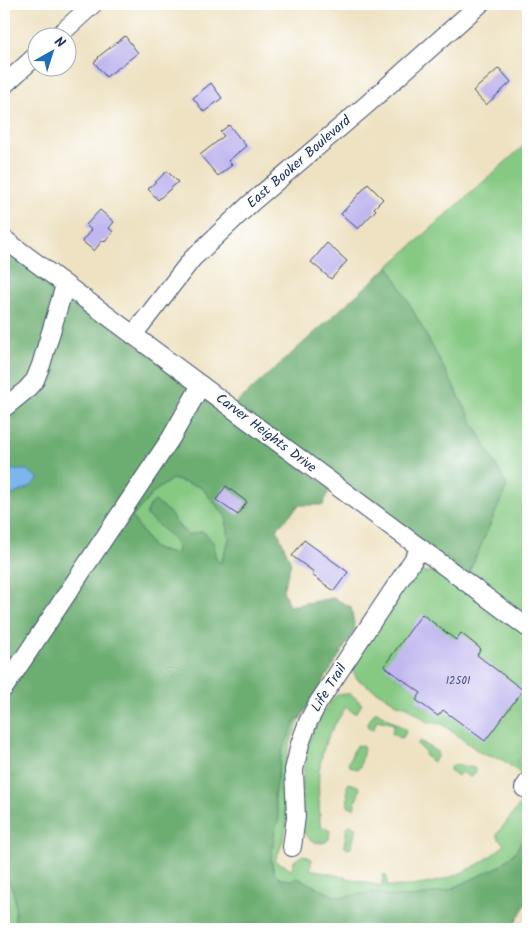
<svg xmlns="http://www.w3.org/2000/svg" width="532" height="933" font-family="Kalam,sans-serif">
  <rect width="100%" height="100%" fill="#fff"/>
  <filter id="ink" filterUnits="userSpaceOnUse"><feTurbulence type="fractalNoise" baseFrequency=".02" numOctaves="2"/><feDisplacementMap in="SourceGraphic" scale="10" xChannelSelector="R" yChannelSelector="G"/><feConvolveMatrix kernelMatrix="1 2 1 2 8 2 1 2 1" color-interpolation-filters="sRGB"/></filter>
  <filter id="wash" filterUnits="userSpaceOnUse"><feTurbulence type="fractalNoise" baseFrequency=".0096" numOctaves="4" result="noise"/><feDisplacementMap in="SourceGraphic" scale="20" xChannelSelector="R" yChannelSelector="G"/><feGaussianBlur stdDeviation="1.12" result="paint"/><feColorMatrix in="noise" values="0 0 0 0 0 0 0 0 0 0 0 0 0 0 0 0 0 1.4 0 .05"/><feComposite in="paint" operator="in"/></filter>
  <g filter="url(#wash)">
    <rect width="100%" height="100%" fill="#eee2c2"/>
    <g fill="#86c983" stroke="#507c70">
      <path d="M528,142V616L469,573L507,486L389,266Z"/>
      <path d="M172,479L201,487L226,517L229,540L220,564L216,559L213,542C189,535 183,535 170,513L146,515L173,538L178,549L176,555L153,548L132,517L154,492Z"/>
      <path d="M420,572H433L462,585L528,633V748L518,762L526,768V771L524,774H521L503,760L482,754L442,724L427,722L408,707L397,704L357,679C353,673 353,668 355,661L408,579Z"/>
      <path d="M339,694H351L362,704L357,712L354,713L346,707C335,724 324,740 321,760C316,781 320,804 320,826L330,830L329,839L326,842C318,844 311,842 306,835C300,828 302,814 302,806C303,767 303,744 324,711C329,704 332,698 339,694Z"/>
      <path d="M375,712H377L405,729L406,731L404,736L400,738L392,734L394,724L377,720L373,730L368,728L367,724Z"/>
      <path d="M297,718L300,719C295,731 289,743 287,756C284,778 288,798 287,819C286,834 281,848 275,861L292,869L294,861L303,855L312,859L310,869L381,886L384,874L387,877V886C429,889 473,874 504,845L497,836V834L528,794V833L514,853L500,866L449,890L414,897L389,896L374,892L342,897L332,895L298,878L291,880L281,879L274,872L271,860L275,829L279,819L274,796L282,751Z"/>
      <path d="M420,741L437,752L438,756L433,762L424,755L426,753L417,744Z"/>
      <path d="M358,745L362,746L364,749L360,767L357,769L351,767L348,764L355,747Z"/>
      <path d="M454,764L474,768L476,771L472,777H470L461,772L458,776L450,770V768Z"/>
      <path d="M349,783L358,786L360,788L354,808L348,806L347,786Z"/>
      <path d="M349,825L354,826L356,829L351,848L348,849L344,846L347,827Z"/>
      <path d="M4,878C19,890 15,912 14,929H4Z"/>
    </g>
    <g fill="#6cad71" stroke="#446e68" fill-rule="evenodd">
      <path d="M4,246L330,488L323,505H299L277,529L291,563L283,590L289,606L333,598L351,607L355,630L300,719L297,718L282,751L274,796L279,819L275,829L271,860L274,872L281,879L291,880L298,878L332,895L342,897L374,892L389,896L414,897L449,890L500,866L514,853L528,833V900L512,929H14C15,912 19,890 4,878ZM172,479L201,487L226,517L229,540L221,563L216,559L213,542L203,531L187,535L177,525L170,513L155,501L150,505L146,515L173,538L178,549L176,555L153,548L132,517L154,492Z"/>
      <path d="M389,266L507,486L466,579L233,406Z"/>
    </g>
    <path fill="#7bb6ed" stroke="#4b72a6" d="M4,466L10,470H27L39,478C29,492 15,490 4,501Z"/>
    <g id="blocks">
      <g fill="#c0b7ee">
        <path d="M125,36L138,53L106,77L94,62L99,58L98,57Z"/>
        <path d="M499,68L511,82L486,105L473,91Z"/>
        <path d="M211,83L222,98L204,112L193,98Z"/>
        <path d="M229,125L246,146L228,161L232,165L218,176L200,155L224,136L220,132Z"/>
        <path d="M167,171L178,182L158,200L148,189Z"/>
        <path d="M368,184L383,199L374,208L376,210L358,229L341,214Z"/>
        <path d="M100,210L114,222L109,228L113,232L105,242L103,240L94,251L82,241L91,230L86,225Z"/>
        <path d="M327,243L347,261L331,279L311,262Z"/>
        <path d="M226,486L247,502L238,515L216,500Z"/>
        <path d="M304,540L348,572L334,591L312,575L314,572L292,556Z"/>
        <path d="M422,614L456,640L461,633L481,649L477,655L523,690L485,741L443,710L438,716L416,700L421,693L384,666Z"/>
      </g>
    </g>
  </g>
  <g filter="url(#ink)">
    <use href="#blocks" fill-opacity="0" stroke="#3b4a6d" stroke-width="1"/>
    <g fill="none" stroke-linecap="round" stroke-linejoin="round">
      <defs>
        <g id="minor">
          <path d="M56,38L93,4"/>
          <path d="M4,85L38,54"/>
          <path d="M4,239L528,628"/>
          <path d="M133,335L192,259L250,204L364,107L480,4"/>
          <path d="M4,408L26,390L35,380L41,365L65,285"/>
          <path d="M4,688L171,438L201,385"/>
          <path d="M524,788L528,782"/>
          <path d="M292,847L296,817L294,770L300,744L308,722L318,703L421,548"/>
        </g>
      </defs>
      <use href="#minor" stroke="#3b4a6d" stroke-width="20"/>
      <use href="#minor" stroke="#fff" stroke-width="18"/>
    </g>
  </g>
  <g text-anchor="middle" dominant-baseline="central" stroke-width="4.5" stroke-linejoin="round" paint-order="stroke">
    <g font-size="11" fill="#445182">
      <text x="458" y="681">12501</text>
    </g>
    <g font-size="14" fill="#1b2f5e" stroke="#fff">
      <text transform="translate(299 162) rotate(-41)">East Booker Boulevard</text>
      <text transform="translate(266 433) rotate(37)">Carver Heights Drive</text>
      <text transform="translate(329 688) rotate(-58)">Life Trail</text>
    </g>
  </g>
  <rect width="532" height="933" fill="none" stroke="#fff" stroke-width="20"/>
  <g transform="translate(52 52) rotate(39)"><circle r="24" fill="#ffffff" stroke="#a4acbf"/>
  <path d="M0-4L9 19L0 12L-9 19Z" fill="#1f6fb2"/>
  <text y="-8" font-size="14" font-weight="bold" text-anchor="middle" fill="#1b2f5e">N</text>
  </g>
</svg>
